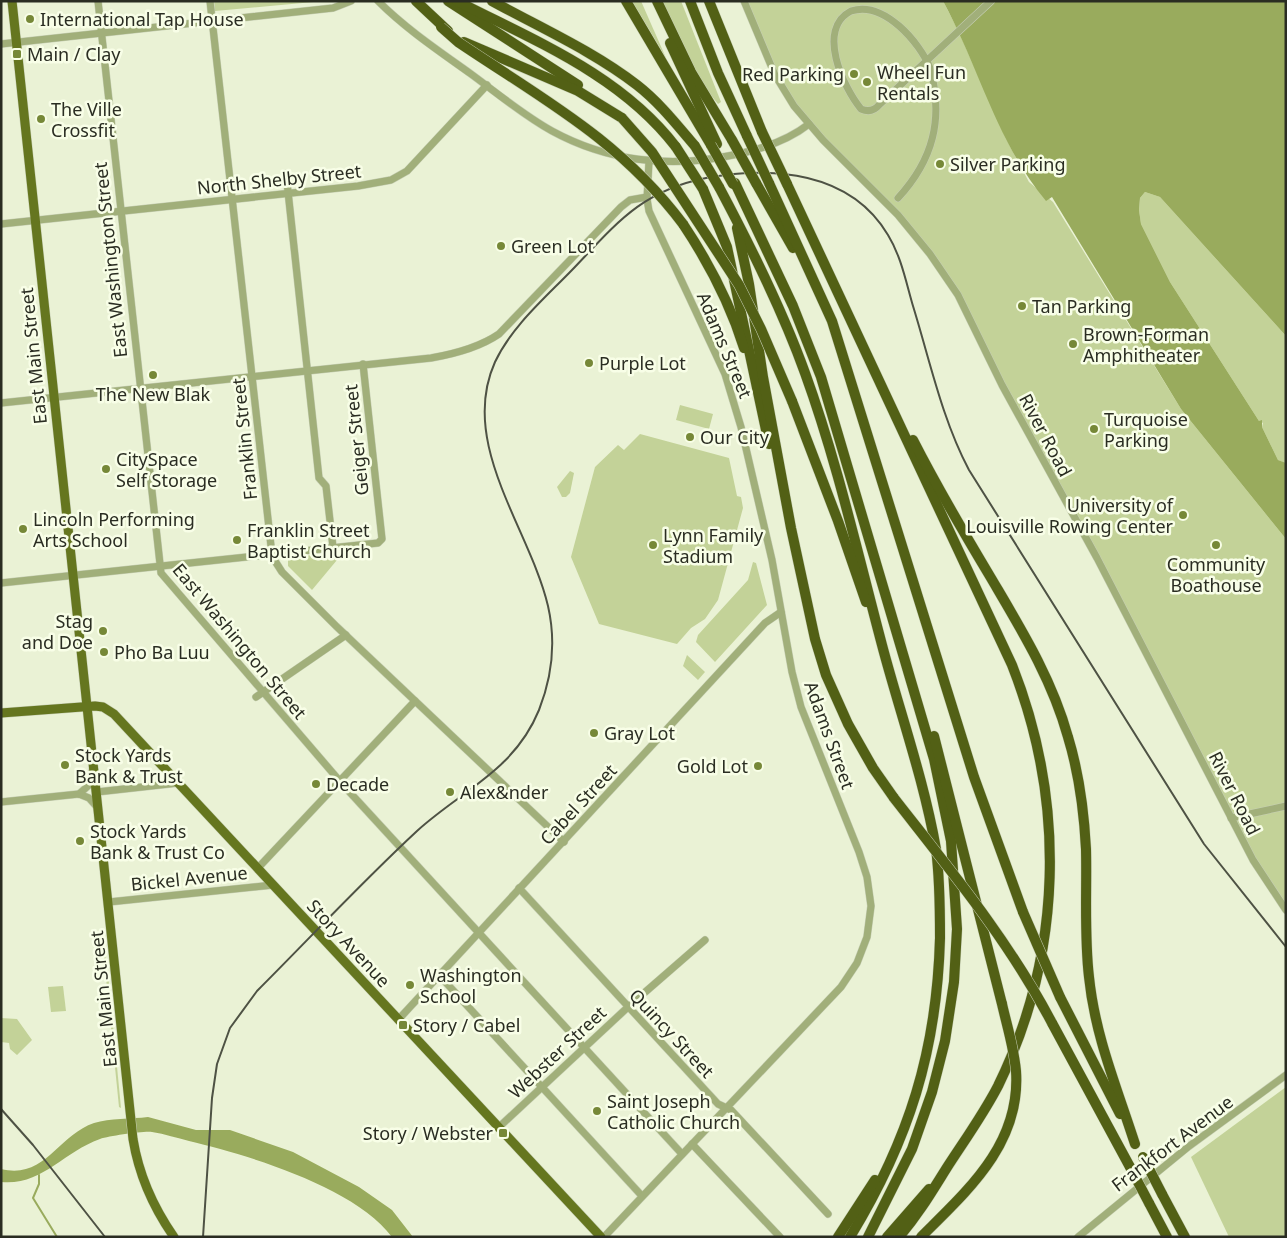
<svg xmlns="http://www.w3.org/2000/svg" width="1287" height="1238" font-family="'Noto Sans',sans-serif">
  <rect width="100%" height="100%" fill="#eaf2d5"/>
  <g fill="#c3d298">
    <path d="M214,1H324L215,11Z"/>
    <path d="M632,1H641L666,58Z"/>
    <path d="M659,1H681L721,102L718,104C693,75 675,36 659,1Z"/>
    <path d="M745,1H943L958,30L1006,139L1029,182L1053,202L1181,409L1286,539V909L1253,860L957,295L930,254L809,124L775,75Z"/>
    <path d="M1145,192L1160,197L1286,336L1285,463L1278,460L1262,427L1263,423L1259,421L1170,282L1141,224L1139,210L1140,198Z"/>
    <path d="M680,405L713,414L709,429L676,420Z"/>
    <path d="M640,434L729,458L737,496L741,497L743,508L718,600L705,619L691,628L677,644L599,624L571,557L595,467L618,445L624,450Z"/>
    <path d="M570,471L574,473L570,493L566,497H562L557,487Z"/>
    <path d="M330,553L337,560L312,590L288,566V558Z"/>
    <path d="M753,562L756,563L767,605L715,662L696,642L698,635L748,580Z"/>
    <path d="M687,655L705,672L698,680L683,666Z"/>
    <path d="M103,948L107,963L121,1108L119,1107Z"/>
    <path d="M63,986L66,1011L51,1012L48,987Z"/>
    <path d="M1,1018L17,1019L32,1040L17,1055L10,1049L9,1043L1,1042Z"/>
    <path d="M1286,1087V1237H1229L1191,1157Z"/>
  </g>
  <g fill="#99ab5d">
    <path d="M943,1H1286V336L1160,197L1145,192L1140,198L1139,210L1141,224L1170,282L1259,421L1262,420V427L1278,460L1286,463V539L1181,409L1052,197L1046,201C997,143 979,67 943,1Z"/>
    <path d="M148,1117L196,1130H230L293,1152L359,1187L392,1210L413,1237H392C355,1187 248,1155 189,1141C177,1138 165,1134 152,1132C142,1131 110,1136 100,1139C63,1152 42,1186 1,1182V1169C45,1180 58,1135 94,1123C110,1118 131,1119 148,1117Z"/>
  </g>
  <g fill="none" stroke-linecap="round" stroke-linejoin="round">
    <path stroke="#99ab5d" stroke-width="2" d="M39,1175V1184L33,1198L57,1237"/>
    <defs>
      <g id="minor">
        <path d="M98,1L161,573L344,786L682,1154"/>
        <path d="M210,1L271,546L275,561L282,572L336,626L564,842"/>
        <path d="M378,1C406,29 439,51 471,74C497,93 523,115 552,131C607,161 668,168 728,156C756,151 786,142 809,124"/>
        <path d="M744,1L775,75L794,106L823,140L898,215L930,254L958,295L1002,385L1097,558L1253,860L1286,910"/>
        <path d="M1,44L333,8L351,1"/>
        <path d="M286,173L319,478L326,486L333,547"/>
        <path d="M898,198C933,160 944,119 930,68C920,43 884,0 851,11C816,29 843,87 861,109C868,112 874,111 879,105L991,1"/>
        <path d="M1,224L358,186L391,180L407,171L487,85"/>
        <path d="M1,403L431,358C454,354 480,347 499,334L621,207L630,200L647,197"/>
        <path d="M1,583L378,543L382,539L363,364"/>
        <path d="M256,697L346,635"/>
        <path d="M97,792L178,783"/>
        <path d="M79,794L88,786L93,769"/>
        <path d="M1,802L79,794L89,798L98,808"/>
        <path d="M1231,818L1286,806"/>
        <path d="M257,869L415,701"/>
        <path d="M519,888L718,1104L731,1110L828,1214"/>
        <path d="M109,902L273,885"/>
        <path d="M439,975L642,1196"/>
        <path d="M398,1020L765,623L781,612"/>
        <path d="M498,1128L628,1007L705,940"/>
        <path d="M692,1144L780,1237"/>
        <path d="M604,1237L841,987L857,963L867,937L871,906L867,877L859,852L801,707L792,672L772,560L741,427L725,374L649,211L647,199L649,161"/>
        <path d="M1078,1237L1188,1147L1286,1075"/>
      </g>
      <g id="major">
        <path d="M12,1L133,1139C139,1176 153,1207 174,1237"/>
        <path d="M1,713L95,706L103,707L114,714L601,1237"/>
      </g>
      <g id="highway">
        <path d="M416,1L448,31"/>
        <path d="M448,1L578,85"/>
        <path d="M457,1C535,41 621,75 676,147"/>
        <path d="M492,1C541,28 593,51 637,85C659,102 677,125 695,146"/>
        <path d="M626,1L711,145"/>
        <path d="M657,1L691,72L732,140"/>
        <path d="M690,1L718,73L747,136"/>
        <path d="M709,1L762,132"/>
        <path d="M464,42L578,91L622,118"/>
        <path d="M670,43L717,144"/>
        <path d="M735,183L793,306L821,377L934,759L951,841L957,929L954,982L945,1041L932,1092L912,1149L868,1237"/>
        <path d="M756,183L793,248"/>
        <path d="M769,183L832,321L974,777L1023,912"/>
        <path d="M787,184L1012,665C1066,802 1063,953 998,1086C983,1115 964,1141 946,1169C931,1193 918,1215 899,1237"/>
        <path d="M719,187C751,247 782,309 805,373C837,461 858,555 882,645C900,713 924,780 936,849C940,879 940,908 940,938C937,1051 909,1140 850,1237"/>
        <path d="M703,189L727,247L769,444"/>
        <path d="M683,224C709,263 730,303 744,348"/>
        <path d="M737,228L749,284L763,377L791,528L815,639L826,675L848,724L873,768L894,798"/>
        <path d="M792,401L838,521L866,602"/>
        <path d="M913,440C937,487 964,533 991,578C1021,629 1052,679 1068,737C1079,773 1084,811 1086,849C1087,891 1084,935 1089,977C1095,1036 1117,1088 1135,1144"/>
        <path d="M934,736L1002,1004"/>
        <path d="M1060,997L1120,1114"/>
        <path d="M1052,1023L1130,1167"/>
        <path d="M1162,1194L1185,1237"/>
        <path d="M1149,1203L1167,1237"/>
        <path d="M838,1237L875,1180"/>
        <path d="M887,1237L929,1189"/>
      </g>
    </defs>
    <use href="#minor" stroke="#c7cfb5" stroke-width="8"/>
    <use href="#major" stroke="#c7cfb5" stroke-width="10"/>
    <use href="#highway" stroke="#c7cfb5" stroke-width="11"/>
    <use href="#minor" stroke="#a1af7a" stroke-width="7"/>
    <use href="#major" stroke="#65761f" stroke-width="9"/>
    <use href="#highway" stroke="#526015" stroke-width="10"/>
    <g stroke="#4e5244" stroke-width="2">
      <path d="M1,1109L33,1145L105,1237"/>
      <path d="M203,1237L212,1098L217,1064L230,1028L257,991C310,938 362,882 417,831C462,790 514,771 539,710C552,677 556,641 548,606C530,529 458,444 495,362C512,326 545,298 572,270C616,224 641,191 706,178C772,166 850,171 888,235C901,256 906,282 913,306C930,361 942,419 969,470L1204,844L1286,947"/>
    </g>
    <defs>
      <g id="highway-bridge">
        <path d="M441,27L458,42C544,100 619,139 683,224"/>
        <path d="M622,118L652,152L739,285L761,329L792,401"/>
        <path d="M762,132L787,184"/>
        <path d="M747,136L769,183"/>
        <path d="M732,140L756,183"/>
        <path d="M711,145L733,184"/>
        <path d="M695,146L719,187"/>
        <path d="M676,147L703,189"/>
        <path d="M894,798C951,871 1009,941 1052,1023"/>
        <path d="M1023,912L1060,997"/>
        <path d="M1143,1157L1162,1194"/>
        <path d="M1130,1167L1149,1203"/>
        <path d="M921,1237C968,1190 1021,1144 1016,1071C1014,1048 1007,1026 1002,1004"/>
      </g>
    </defs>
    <use href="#highway-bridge" stroke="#c7cfb5" stroke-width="11" stroke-linecap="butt"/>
    <use href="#highway-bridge" stroke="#526015" stroke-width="10"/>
  </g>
  <g fill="#768837" stroke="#f8fee7" stroke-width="2">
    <circle cx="30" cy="19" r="5"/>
    <rect x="12" y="49" width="10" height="10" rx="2.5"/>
    <circle cx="854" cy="74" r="5"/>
    <circle cx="867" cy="82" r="5"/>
    <circle cx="41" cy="119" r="5"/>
    <circle cx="940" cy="164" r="5"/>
    <circle cx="501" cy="246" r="5"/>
    <circle cx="1022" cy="306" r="5"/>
    <circle cx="1073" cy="344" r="5"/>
    <circle cx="589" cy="363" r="5"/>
    <circle cx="153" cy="375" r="5"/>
    <circle cx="1094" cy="429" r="5"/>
    <circle cx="690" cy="437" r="5"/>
    <circle cx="106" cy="469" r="5"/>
    <circle cx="1183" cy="515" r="5"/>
    <circle cx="23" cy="529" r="5"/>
    <circle cx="237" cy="540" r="5"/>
    <circle cx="653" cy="545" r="5"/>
    <circle cx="1216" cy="545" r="5"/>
    <circle cx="103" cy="631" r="5"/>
    <circle cx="104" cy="652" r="5"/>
    <circle cx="594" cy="733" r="5"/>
    <circle cx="65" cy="765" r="5"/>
    <circle cx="758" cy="766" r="5"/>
    <circle cx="316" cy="784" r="5"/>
    <circle cx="450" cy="792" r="5"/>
    <circle cx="80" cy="841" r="5"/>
    <circle cx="410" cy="985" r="5"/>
    <rect x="398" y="1020" width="10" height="10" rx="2.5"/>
    <circle cx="597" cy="1111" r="5"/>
    <rect x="498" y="1128" width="10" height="10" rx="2.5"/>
  </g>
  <g text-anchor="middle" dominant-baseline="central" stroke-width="5" stroke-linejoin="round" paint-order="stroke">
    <g font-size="18" fill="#2a2d22" stroke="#f8fee7" text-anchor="start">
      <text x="40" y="19">International Tap House</text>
      <text x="27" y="54">Main / Clay</text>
      <text x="877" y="72">Wheel Fun<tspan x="877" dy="21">Rentals</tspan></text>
      <text x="844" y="74" text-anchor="end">Red Parking</text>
      <text x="51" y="109">The Ville<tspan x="51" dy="21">Crossfit</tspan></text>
      <text x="950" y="164">Silver Parking</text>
      <text x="511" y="246">Green Lot</text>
      <text x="1032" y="306">Tan Parking</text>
      <text x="1083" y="334">Brown-Forman<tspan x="1083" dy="21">Amphitheater</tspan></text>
      <text x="599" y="363">Purple Lot</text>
      <text x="153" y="394" text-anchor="middle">The New Blak</text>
      <text x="1104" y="419">Turquoise<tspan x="1104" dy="21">Parking</tspan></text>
      <text x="700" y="437">Our City</text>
      <text x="116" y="459">CitySpace<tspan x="116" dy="21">Self Storage</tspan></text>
      <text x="1173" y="505" text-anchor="end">University of<tspan x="1173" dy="21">Louisville Rowing Center</tspan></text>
      <text x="33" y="519">Lincoln Performing<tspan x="33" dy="21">Arts School</tspan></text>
      <text x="247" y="530">Franklin Street<tspan x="247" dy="21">Baptist Church</tspan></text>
      <text x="663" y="535">Lynn Family<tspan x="663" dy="21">Stadium</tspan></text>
      <text x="1216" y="564" text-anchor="middle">Community<tspan x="1216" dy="21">Boathouse</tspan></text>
      <text x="93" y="621" text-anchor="end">Stag<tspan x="93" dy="21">and Doe</tspan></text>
      <text x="114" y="652">Pho Ba Luu</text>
      <text x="604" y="733">Gray Lot</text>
      <text x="75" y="755">Stock Yards<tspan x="75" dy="21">Bank &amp; Trust</tspan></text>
      <text x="748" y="766" text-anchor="end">Gold Lot</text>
      <text x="326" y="784">Decade</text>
      <text x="460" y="792">Alex&amp;nder</text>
      <text x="90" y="831">Stock Yards<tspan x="90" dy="21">Bank &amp; Trust Co</tspan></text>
      <text x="420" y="975">Washington<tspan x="420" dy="21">School</tspan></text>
      <text x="413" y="1025">Story / Cabel</text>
      <text x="607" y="1101">Saint Joseph<tspan x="607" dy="21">Catholic Church</tspan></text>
      <text x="493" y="1133" text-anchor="end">Story / Webster</text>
    </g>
    <g font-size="18" fill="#2a2d22" stroke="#f8fee7">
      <text transform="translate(279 179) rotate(-6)">North Shelby Street</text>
      <text transform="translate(110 260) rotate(-96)">East Washington Street</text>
      <text transform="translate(725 345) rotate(67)">Adams Street</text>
      <text transform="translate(33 356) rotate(-96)">East Main Street</text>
      <text transform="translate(1046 435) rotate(62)">River Road</text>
      <text transform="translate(244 439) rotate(-96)">Franklin Street</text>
      <text transform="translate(356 440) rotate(-96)">Geiger Street</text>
      <text transform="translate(240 641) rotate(50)">East Washington Street</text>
      <text transform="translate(830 735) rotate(70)">Adams Street</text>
      <text transform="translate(1235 793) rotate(63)">River Road</text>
      <text transform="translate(578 804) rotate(-47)">Cabel Street</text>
      <text transform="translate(189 878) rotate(-6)">Bickel Avenue</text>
      <text transform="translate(349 943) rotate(47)">Story Avenue</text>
      <text transform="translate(103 999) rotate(-96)">East Main Street</text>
      <text transform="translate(672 1033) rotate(47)">Quincy Street</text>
      <text transform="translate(557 1052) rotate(-43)">Webster Street</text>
      <text transform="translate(1172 1143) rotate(-37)">Frankfort Avenue</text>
    </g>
  </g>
  <rect width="1287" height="1238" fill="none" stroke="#2a2d22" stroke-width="5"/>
</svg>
